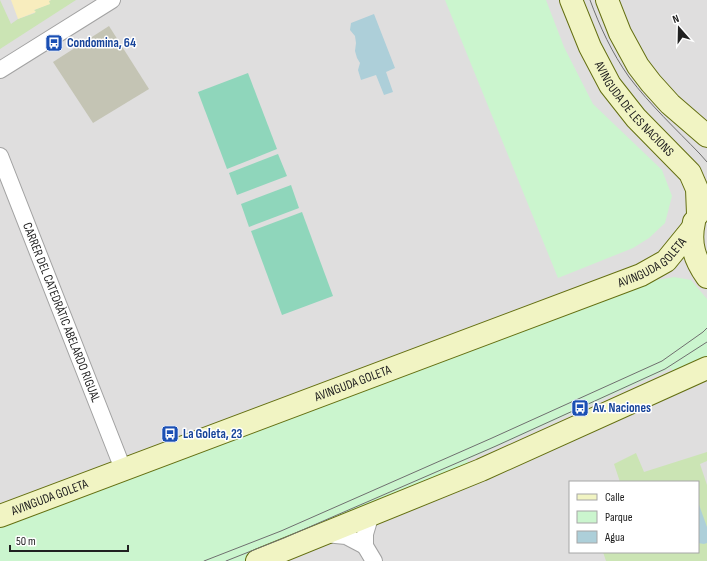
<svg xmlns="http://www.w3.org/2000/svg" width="707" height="561" font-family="'Sofia Sans Condensed',sans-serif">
  <rect width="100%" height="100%" fill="#f0eee8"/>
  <path fill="#dfdede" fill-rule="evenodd" d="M0,0H707V561H0ZM570,482H698V552H570Z"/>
  <path fill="#c4c4b4" d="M109,26L149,89L93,123L53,62Z"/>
  <g fill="#cbe4b4">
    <path d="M0,0L11,24L18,19L35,13L34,10L49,4V1L51,0H76L0,49Z"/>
    <path d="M707,452V461L700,464L707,485V561H606L603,552H698V482H620L614,464L636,453L644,472Z"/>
  </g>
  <path fill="#f8edbe" d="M11,0H51L49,1L50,4L34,10L36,12L18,19Z"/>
  <g fill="#cbf5ce">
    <path d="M445,0H546L564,47L593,104L662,170L672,196L665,223L649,238L633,248L558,278Z"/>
    <path d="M674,277L691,280L707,299V358L674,374L671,368L467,460L469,465L278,548L244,561H0V526L657,280Z"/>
  </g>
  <g fill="#8fd6bb">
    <path d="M248,73L277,149L227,169L198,92Z"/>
    <path d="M278,154L287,176L237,195L229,173Z"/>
    <path d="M291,185L299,208L249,227L241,204Z"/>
    <path d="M302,212L333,296L282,315L251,231Z"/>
  </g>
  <g fill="#adcfd9">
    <path d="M374,14L395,68L386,72L393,92L384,95L376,75L361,80L358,70L360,63L357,58L355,51L356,43L355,36L350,30L351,23Z"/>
    <path d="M698,502L707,527V543L704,544L698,543Z"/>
  </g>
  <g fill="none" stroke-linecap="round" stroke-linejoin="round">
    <defs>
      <g id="street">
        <path d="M0,70L112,0"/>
        <path id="s1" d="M0,156L123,469"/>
        <path d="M371,514L365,534V546L374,561"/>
        <path d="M325,534L346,536L365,546"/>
      </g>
      <g id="secondary">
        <path id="s2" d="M571,0L590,47L610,85L636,118L690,173L697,189L698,214"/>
        <path d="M607,0L620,33L638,66L651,83L670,104L707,136"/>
        <path d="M694,222C689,244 695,260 707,277"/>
        <path id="s3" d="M0,516L641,275L666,261L692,229"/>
        <path d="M257,561L481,470L707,368"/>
      </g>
    </defs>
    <use href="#street" stroke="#a2a2a2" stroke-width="18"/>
    <use href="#secondary" stroke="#646f11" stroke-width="24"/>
    <use href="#street" stroke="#fff" stroke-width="16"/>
    <use href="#secondary" stroke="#f1f4c3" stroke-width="22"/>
    <g stroke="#6f6f6f" stroke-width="1">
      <path d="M590,0C600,27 612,53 629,77C650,105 676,129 700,154L707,162"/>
      <path d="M204,561L281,531L492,438L662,361L703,332L707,328"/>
      <path d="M226,561L284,538L496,446L665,369L707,342"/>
    </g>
  </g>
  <defs>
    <symbol id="bus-square" viewBox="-11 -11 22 22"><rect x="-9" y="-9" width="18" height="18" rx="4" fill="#1a4fb4" stroke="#fff"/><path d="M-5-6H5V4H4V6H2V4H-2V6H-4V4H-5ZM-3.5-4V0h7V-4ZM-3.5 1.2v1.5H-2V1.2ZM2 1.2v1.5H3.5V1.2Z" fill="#fff"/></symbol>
  </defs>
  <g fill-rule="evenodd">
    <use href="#bus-square" x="44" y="33" width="20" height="20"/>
    <use href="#bus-square" x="570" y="398" width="20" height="20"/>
    <use href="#bus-square" x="160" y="424" width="20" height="20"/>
  </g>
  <g text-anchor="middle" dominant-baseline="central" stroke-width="3" stroke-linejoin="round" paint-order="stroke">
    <g font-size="13" font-weight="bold" fill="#164399" stroke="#fff" text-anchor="start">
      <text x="67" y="43">Condomina, 64</text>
      <text x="593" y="408">Av. Naciones</text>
      <text x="183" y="434">La Goleta, 23</text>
    </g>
    <g font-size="13" fill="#212121" stroke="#fff">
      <text stroke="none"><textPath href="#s2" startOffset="127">AVINGUDA DE LES NACIONS</textPath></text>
      <text stroke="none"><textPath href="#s3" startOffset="701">AVINGUDA GOLETA</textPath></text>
      <text stroke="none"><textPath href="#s1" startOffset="168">CARRER DEL CATEDRÀTIC ABELARDO RIGUAL</textPath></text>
      <text stroke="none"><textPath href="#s3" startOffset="377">AVINGUDA GOLETA</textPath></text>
      <text stroke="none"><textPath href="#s3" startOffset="53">AVINGUDA GOLETA</textPath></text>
    </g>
  </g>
  <rect x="569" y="481" width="130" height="72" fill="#ffffff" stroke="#a6a6a6"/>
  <rect x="577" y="494" width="20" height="6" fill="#f1f4c3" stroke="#a6a6a6"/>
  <text x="605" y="501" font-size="12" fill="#212121">Calle</text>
  <rect x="577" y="511" width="20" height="12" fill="#cbf5ce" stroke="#a6a6a6"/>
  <text x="605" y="521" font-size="12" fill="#212121">Parque</text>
  <rect x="577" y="531" width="20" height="12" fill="#adcfd9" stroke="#a6a6a6"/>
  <text x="605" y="541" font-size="12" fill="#212121">Agua</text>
  <g transform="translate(679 28) rotate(340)" stroke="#ffffff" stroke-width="3" paint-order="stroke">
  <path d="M0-3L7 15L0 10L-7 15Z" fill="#212121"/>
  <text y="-6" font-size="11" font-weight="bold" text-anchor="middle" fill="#212121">N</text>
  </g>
  <path d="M10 545v6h118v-6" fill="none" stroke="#212121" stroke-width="2"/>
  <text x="16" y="545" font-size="12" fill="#212121" stroke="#ffffff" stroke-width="3" paint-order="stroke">50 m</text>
</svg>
